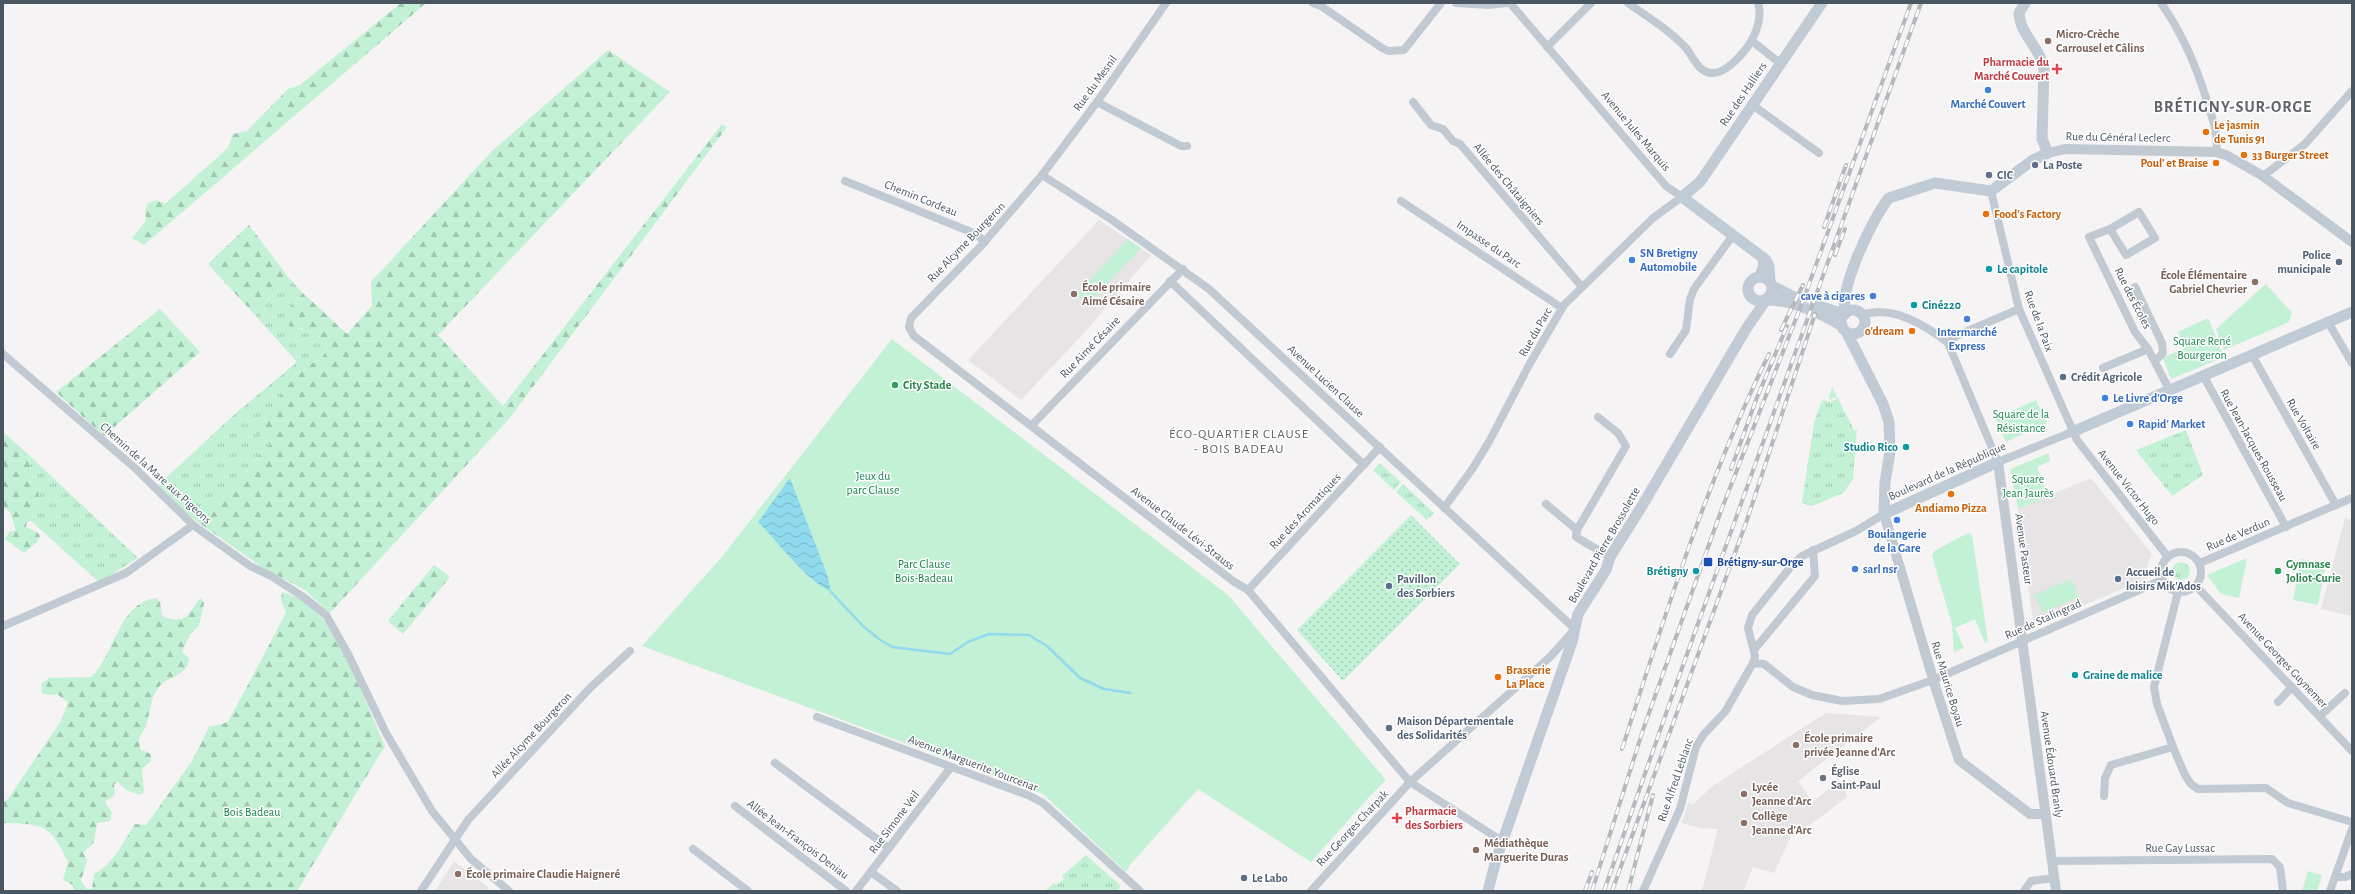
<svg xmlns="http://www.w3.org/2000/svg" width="2355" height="894" font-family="'Alegreya Sans',sans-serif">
  <defs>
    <pattern id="grass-tufts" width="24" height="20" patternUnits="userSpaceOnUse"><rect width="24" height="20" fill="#c3f1d5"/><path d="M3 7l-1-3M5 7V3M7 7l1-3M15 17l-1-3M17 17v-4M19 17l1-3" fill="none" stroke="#a0c6b0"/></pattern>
    <pattern id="forest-firs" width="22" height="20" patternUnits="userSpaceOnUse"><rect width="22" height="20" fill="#c3f1d5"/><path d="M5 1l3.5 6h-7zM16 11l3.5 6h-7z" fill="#a0c6b0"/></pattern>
    <pattern id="garden-dots" width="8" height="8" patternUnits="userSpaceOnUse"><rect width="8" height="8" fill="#c3f1d5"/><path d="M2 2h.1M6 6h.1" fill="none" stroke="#a0c6b0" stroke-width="1.8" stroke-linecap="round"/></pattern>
    <pattern id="water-waves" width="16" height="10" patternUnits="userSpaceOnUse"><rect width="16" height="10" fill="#90daee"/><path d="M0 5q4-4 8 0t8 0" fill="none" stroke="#78b4c4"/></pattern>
  </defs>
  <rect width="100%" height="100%" fill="#f5f3f3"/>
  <g fill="#e6e4e5">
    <path d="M1099,220L1151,255L1084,333L1021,400L968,360Z"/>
    <path d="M2091,478L2152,554L2146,568L2147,578L2038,625L2033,622L2018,509Z"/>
    <path d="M2345,518L2352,520V616L2321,609Z"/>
    <path d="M1826,713L1881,717L1798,781L1813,802L1839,781L1845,789L1847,797L1797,835L1791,836L1774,873L1753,867L1743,891H1702L1718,829L1700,828L1682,823L1688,803L1693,804L1714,785Z"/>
    <path d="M454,861L488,887L487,891H435Z"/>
  </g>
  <g fill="url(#grass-tufts)">
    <path d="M288,277L303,293L285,314L293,327C304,330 327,335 328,348L323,356L296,374L256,431L270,444L205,519L195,520L155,488L236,413L297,362L255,315Z"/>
    <path d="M1832,387L1854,430H1857L1853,479L1843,493L1812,506L1802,503L1814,423L1822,400L1830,402L1837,399L1835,397L1830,400L1829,398Z"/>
    <path d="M2186,430L2203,475L2172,496L2136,450Z"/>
    <path d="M29,455L138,558L99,582L31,521L39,493L32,484Z"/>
    <path d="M1380,463L1401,482L1394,490L1373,470Z"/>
    <path d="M1403,484L1434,513L1427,520L1396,492Z"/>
    <circle cx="2181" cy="571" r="9"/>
    <path d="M1086,855L1121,886L1117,891H1045L1054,883L1056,885L1064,879L1062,876Z"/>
  </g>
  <g fill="url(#forest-firs)">
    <path d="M401,3H426L144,245L132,238L146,221L145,211L148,203L156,200L165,204L228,148L233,134L247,131L288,89L300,85Z"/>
    <path d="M608,50L670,92L438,335L503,406L722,124L727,127L509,419L330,613L305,590L263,568L195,520L205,519L270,444L256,431L296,374L323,356L328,348C326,332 297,329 285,324V314L303,293L347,334L372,306L371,282L491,152Z"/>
    <path d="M249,225L288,277L255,315L208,264Z"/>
    <path d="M160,309L200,352L104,436L56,392Z"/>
    <path d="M3,432L29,455L32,484L39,493L31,521L27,522L26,527L37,532L40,536L36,543L24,553L5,539L9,532L16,531L10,512L3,507Z"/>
    <path d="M434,565L450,577L403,634L388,621Z"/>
    <path d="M282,592C293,595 303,599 312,607C342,635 367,707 385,746L297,891H74L73,885L63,880L68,862C50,824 44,824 3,823V802L8,799L61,721L68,702L57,694L50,695L42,693L41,684L49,678L91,677C116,654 117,604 156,598L160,602L162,616C188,627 188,611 201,598L204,603L199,626L190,634L182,652L189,658C189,676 167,676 158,688C147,703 152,724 139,737L140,749L151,754V761L142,769L144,792L139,795L126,790L117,781L114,785L115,793L112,798L106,800V804L112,812L110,821L97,823L94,842L83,853L87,860L81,881L87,889H92L94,874C114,864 123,842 135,824L146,825L192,761L209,727L228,722L286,613L281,600Z"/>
  </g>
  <g fill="#c3f1d5">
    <path d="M1128,239L1141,248L1088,304L1077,294Z"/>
    <path d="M2266,284L2292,313L2289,322L2224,350L2216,329Z"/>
    <path d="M2208,318L2224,357L2171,379L2163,358L2186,347L2178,332Z"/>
    <path d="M892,339L1228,595L1386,780L1370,796L1311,862L1198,789L1130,865L1126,872L1043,794L642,646L721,558Z"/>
    <path d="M2036,400L2047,423L2006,442L1995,418Z"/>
    <path d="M2049,453L2050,461L2037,467L2048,496L2018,509L2010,469Z"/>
    <path d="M1968,533L1972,535L1988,641L1985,643L1975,619L1955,628L1964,648L1954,652L1952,624L1932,556L1934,551Z"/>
    <path d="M2247,558L2239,598L2221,594L2207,575Z"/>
    <path d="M2301,559L2326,564L2318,605L2293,600Z"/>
    <path d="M2071,579L2079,597L2043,613L2034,595Z"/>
    <path d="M2308,871L2322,875L2317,891H2302Z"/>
  </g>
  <path fill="url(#garden-dots)" d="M1411,515L1460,564L1343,681L1297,630Z"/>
  <path fill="url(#water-waves)" d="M790,478L828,577L831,592C802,577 781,545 758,522Z"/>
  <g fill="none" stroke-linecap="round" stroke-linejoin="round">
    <path stroke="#90daee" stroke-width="2.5" d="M831,592L864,627L879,639L892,647L950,654L968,642L989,634L1029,635L1047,646L1080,678L1104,689L1130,693"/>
    <g stroke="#c1cad2" stroke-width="8">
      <path d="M1166,3L1097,102L1042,175L981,246L911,318L909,327L914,336L1233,581L1248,590L1410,782L1502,841"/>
      <path d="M1313,3L1321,6L1382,48L1388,51L1404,50L1441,3"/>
      <path d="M1456,3L1488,5L1507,3"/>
      <path d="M1628,3C1648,17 1669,30 1686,48C1693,57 1699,73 1712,73C1724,74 1739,58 1746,49C1755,37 1763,18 1758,3"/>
      <path d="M2161,3C2183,34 2196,65 2207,101C2212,118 2219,134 2216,152"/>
      <path d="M1752,41L1780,63"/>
      <path d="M1547,47L1591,3"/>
      <path d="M1097,102L1181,146H1187"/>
      <path d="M1413,102L1431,125L1443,129L1453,141L1460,144L1582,287"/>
      <path d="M1751,104L1819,153"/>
      <path d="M1042,175L1112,220L1209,289L1575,629L1551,656L1410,782L1311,891"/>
      <path d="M2263,176L2305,144L2352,91"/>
      <path d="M845,181L976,234L985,242"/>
      <path d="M1991,191L2019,309L2077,440L2168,557"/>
      <path d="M1401,201L1562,308"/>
      <path d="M2110,229L2126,255L2155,238L2139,212L2110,229L2089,237L2135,332L2148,349L2169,389"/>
      <path d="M1758,277L1762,266V257"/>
      <path d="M1170,281L1364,465"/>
      <path d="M2135,287L2162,343L2163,353L2155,361"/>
      <path d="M1863,315C1891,304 1927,326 1948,343L1998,462L2072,432"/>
      <path d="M2328,322L2352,363"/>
      <path d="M1948,343L1956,336L2019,309"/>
      <path d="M3,354L136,469L193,525L250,566L271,576L302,596L326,615L348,654L386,733L432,811L471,859L509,891"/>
      <path d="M1670,354L1686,330L1690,299L1694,289L1733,235"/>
      <path d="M2252,355L2336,505"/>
      <path d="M2103,368L2148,349"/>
      <path d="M2203,375L2286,527"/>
      <path d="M1598,417L1618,433L1626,446L1577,530L1576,537L1610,557"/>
      <path d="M1032,425L1183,269"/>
      <path d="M1546,504L1577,530"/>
      <path d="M1444,508L1473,468L1490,440L1529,365L1564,305L1653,218L1682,197L1666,186L1510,3"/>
      <circle cx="2181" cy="572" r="20"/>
      <path d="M2200,563L2352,498"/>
      <path d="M2196,586L2352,751"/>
      <path d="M1248,590L1380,447"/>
      <path d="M2178,592L2154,687L2157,704L2173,747L2185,775L2191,784L2198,789L2266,788L2288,803L2352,822"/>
      <path d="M3,626L126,573L193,525"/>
      <path d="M1754,650L1815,576L1813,550"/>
      <path d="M1753,663L1764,664L1793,687L1812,695L1842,701L1879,699L1933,680L2162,580"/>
      <path d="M2278,702L2292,687"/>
      <path d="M2320,716L2345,693"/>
      <path d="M817,717L1030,796L1043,803L1140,891"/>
      <path d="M775,763L889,848"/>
      <path d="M2104,796L2105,778L2111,765L2173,747"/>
      <path d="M735,806L846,891"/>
      <path d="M693,849L748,891"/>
      <path d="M2052,861L2272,859L2280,867L2283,891"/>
      <path d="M871,872L897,891"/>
      <path d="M2335,877H2345L2352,874"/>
      <path d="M421,891L468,820L590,688L630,651"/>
      <path d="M856,891L951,767"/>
      <path d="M1643,891L1680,809L1696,747L1704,734L1725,712L1753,663L1755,656L1748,628L1752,615L1793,564L1802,556L1856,531L1884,514"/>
      <path d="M2024,891L2031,881L2054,878"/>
      <path d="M2330,891L2352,829"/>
    </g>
    <g stroke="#c1cad2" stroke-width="10">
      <path d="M2048,153L2065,149L2216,152L2226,155L2263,176L2352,242"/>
      <path d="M1998,462L2056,891"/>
      <path d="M1884,514L1936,689L1959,760L2030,814H2046"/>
    </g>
    <g stroke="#c1cbd6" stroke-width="11">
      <circle cx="1760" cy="289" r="12"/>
      <path d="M1770,281L1769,266L1766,260L1682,197L1700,182L1822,3"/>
      <path d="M1772,286L1798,299"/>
      <path d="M1767,300C1791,300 1821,313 1842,326"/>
      <path d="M1815,305L1845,314"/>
      <circle cx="1853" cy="322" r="12"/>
      <path d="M1846,313C1837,292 1874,215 1889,198L1935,183L1991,191L2033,160L2048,153L2042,139L2044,68C2040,47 2020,35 2019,13L2025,3"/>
      <path d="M1847,333L1883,404L1889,422L1890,452L1885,482L1884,514L1998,462"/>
      <path d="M2072,432L2352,312"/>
      <path d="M1488,891L1496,860L1572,642L1578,614L1606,570L1610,557L1642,506L1746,329L1766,300"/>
    </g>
    <defs>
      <g id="rail">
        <path d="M1824,227L1846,165"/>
        <path d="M1835,255L1845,229"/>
        <path d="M1781,330L1803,285"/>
        <path d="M1731,469L1756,400L1787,326"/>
        <path d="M1622,749C1665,615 1707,480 1769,354"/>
        <path d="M1585,891L1592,872"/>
        <path d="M1592,891L1643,730L1681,623L1721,511L1804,298L1911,3"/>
        <path d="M1604,891L1677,682L1921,3"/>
        <path d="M1612,891L1747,520L1815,314"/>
        <path d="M1628,891L1653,795"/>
      </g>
    </defs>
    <use href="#rail" stroke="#b5b8bd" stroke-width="4"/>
    <use href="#rail" stroke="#fff" stroke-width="2.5" stroke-dasharray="8" stroke-linecap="butt"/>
  </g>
  <g fill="#8d6e63" stroke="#fff" stroke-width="1.5">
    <circle cx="2048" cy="41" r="4"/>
    <circle cx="2255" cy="282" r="4"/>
    <circle cx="1074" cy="294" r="4"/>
    <circle cx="1796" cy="745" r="4"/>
    <circle cx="1744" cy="794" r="4"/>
    <circle cx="1744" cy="823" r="4"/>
    <circle cx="1476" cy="850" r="4"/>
    <circle cx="458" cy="874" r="4"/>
  </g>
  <g fill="#e0444e" stroke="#fff" stroke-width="1.5">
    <path d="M2055 63h4v4h4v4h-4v4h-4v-4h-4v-4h4z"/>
    <path d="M1395 812h4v4h4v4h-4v4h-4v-4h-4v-4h4z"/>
  </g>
  <g fill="#3f7fe0" stroke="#fff" stroke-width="1.5">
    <circle cx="1988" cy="90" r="4"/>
    <circle cx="1632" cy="260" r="4"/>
    <circle cx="1873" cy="296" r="4"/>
    <circle cx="1967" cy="319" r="4"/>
    <circle cx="2105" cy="398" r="4"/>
    <circle cx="2130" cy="424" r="4"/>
    <circle cx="1897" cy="520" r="4"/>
    <circle cx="1855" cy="569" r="4"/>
  </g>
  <g fill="#e8710a" stroke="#fff" stroke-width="1.5">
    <circle cx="2206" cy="132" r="4"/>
    <circle cx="2244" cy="155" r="4"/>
    <circle cx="2216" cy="163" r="4"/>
    <circle cx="1986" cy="214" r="4"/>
    <circle cx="1912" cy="331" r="4"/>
    <circle cx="1951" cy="494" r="4"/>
    <circle cx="1498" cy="677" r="4"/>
  </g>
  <g fill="#5c6f8a" stroke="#fff" stroke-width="1.5">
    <circle cx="2035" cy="165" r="4"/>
    <circle cx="1989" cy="175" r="4"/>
    <circle cx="2339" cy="262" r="4"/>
    <circle cx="2063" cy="377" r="4"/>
    <circle cx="2118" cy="579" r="4"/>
    <circle cx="1389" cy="586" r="4"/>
    <circle cx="1389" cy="728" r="4"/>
    <circle cx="1244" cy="878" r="4"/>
  </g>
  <g fill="#0f9aa8" stroke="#fff" stroke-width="1.5">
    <circle cx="1989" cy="269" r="4"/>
    <circle cx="1914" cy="305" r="4"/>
    <circle cx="1906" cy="447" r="4"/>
    <circle cx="1696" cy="571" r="4"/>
    <circle cx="2075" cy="675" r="4"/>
  </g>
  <g fill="#2e9e5b" stroke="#fff" stroke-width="1.5">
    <circle cx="895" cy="385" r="4"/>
    <circle cx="2278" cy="571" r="4"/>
  </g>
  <rect fill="#1a4fb4" stroke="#fff" stroke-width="1.5" x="1703" y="557" width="10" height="10" rx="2"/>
  <circle fill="#6b7280" stroke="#fff" stroke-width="1.5" cx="1823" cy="778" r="4"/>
  <g text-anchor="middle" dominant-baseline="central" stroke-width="3" stroke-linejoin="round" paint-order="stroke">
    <g font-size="12" font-weight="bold" fill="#785e54" stroke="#fff" text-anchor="start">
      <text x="2056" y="34">Micro-Crèche<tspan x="2056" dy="14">Carrousel et Câlins</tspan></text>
      <text x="2247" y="275" text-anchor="end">École Élémentaire<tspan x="2247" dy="14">Gabriel Chevrier</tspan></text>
      <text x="1082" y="287">École primaire<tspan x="1082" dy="14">Aimé Césaire</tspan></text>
      <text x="1804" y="738">École primaire<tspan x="1804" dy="14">privée Jeanne d'Arc</tspan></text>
      <text x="1752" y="787">Lycée<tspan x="1752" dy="14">Jeanne d'Arc</tspan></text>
      <text x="1752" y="816">Collège<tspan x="1752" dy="14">Jeanne d'Arc</tspan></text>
      <text x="1484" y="843">Médiathèque<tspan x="1484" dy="14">Marguerite Duras</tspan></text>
      <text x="466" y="874">École primaire Claudie Haigneré</text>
    </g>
    <g font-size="12" font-weight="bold" fill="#be3a42" stroke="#fff" text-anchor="end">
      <text x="2049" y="62">Pharmacie du<tspan x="2049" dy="14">Marché Couvert</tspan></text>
      <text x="1405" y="811" text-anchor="start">Pharmacie<tspan x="1405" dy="14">des Sorbiers</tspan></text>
    </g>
    <g font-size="12" fill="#4a5661" stroke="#fff">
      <text transform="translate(1095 83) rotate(-54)">Rue du Mesnil</text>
      <text transform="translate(1743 94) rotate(-56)">Rue des Halliers</text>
      <text transform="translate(1636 131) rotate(50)">Avenue Jules Marquis</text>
      <text transform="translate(2118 137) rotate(1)">Rue du Général Leclerc</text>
      <text transform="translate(1509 184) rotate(50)">Allée des Châtaigniers</text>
      <text transform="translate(921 198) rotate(22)">Chemin Cordeau</text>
      <text transform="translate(966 242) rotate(-46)">Rue Alcyme Bourgeron</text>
      <text transform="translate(1489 244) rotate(34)">Impasse du Parc</text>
      <text transform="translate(2133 298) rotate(63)">Rue des Écoles</text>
      <text transform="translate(2039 321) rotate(70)">Rue de la Paix</text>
      <text transform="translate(1535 332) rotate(-60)">Rue du Parc</text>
      <text transform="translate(1090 347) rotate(-46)">Rue Aimé Césaire</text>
      <text transform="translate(1326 381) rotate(43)">Avenue Lucien Clause</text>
      <text transform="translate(2304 424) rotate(60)">Rue Voltaire</text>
      <text transform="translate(2254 445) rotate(61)">Rue Jean-Jacques Rousseau</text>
      <text transform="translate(1947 471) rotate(-24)">Boulevard de la République</text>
      <text transform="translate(156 473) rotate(42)">Chemin de la Mare aux Pigeons</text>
      <text transform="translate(2129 487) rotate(52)">Avenue Victor Hugo</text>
      <text transform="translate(1305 511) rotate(-47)">Rue des Aromatiques</text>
      <text transform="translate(1183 528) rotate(38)">Avenue Claude Lévi-Strauss</text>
      <text transform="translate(2238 534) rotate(-23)">Rue de Verdun</text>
      <text transform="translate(1604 545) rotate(-60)">Boulevard Pierre Brossolette</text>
      <text transform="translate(2024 549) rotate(82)">Avenue Pasteur</text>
      <text transform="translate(2043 619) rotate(-24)">Rue de Stalingrad</text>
      <text transform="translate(2283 660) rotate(47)">Avenue Georges Guynemer</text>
      <text transform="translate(1948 684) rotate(73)">Rue Maurice Boyau</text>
      <text transform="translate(531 735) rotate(-47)">Allée Alcyme Bourgeron</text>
      <text transform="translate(973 763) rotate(21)">Avenue Marguerite Yourcenar</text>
      <text transform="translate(2052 764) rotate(82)">Avenue Édouard Branly</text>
      <text transform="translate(1675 780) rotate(-71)">Rue Alfred Leblanc</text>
      <text transform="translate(894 822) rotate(-53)">Rue Simone Veil</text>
      <text transform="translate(1352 828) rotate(-47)">Rue Georges Charpak</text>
      <text transform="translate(798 839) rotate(37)">Allée Jean-François Deniau</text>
      <text x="2180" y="848">Rue Gay Lussac</text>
    </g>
    <g font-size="12" font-weight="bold" fill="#366cbe" stroke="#fff" text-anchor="start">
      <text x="1988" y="104" text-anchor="middle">Marché Couvert</text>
      <text x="1640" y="253">SN Bretigny<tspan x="1640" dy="14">Automobile</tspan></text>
      <text x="1865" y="296" text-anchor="end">cave à cigares</text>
      <text x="1967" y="332" text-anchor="middle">Intermarché<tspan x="1967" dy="14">Express</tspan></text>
      <text x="2113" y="398">Le Livre d'Orge</text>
      <text x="2138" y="424">Rapid' Market</text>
      <text x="1897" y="534" text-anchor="middle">Boulangerie<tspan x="1897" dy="14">de la Gare</tspan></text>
      <text x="1863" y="569">sarl nsr</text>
    </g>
    <g font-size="12" font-weight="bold" fill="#c56008" stroke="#fff" text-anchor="start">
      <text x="2214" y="125">Le jasmin<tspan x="2214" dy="14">de Tunis 91</tspan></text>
      <text x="2252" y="155">33 Burger Street</text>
      <text x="2208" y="163" text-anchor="end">Poul' et Braise</text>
      <text x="1994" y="214">Food's Factory</text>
      <text x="1904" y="331" text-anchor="end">o'dream</text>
      <text x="1951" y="508" text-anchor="middle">Andiamo Pizza</text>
      <text x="1506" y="670">Brasserie<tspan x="1506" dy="14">La Place</tspan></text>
    </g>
    <g font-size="12" font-weight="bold" fill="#4e5e75" stroke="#fff" text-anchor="start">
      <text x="2043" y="165">La Poste</text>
      <text x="1997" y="175">CIC</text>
      <text x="2331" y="255" text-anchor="end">Police<tspan x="2331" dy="14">municipale</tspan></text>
      <text x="2071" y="377">Crédit Agricole</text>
      <text x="2126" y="572">Accueil de<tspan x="2126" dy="14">loisirs Mik'Ados</tspan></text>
      <text x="1397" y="579">Pavillon<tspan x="1397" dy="14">des Sorbiers</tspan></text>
      <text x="1397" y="721">Maison Départementale<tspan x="1397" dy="14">des Solidarités</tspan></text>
      <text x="1252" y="878">Le Labo</text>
    </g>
    <g font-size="12" font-weight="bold" fill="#0d838f" stroke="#fff" text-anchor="start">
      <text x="1997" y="269">Le capitole</text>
      <text x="1922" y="305">Ciné220</text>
      <text x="1898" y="447" text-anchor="end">Studio Rico</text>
      <text x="1688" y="571" text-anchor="end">Brétigny</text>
      <text x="2083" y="675">Graine de malice</text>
    </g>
    <g font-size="12" fill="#17864f" stroke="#fff">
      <text x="2202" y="341">Square René<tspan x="2202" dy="14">Bourgeron</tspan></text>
      <text x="2021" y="414">Square de la<tspan x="2021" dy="14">Résistance</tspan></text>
      <text x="873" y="476">Jeux du<tspan x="873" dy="14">parc Clause</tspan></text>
      <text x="2028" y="479">Square<tspan x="2028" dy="14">Jean Jaurès</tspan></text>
      <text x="924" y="564">Parc Clause<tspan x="924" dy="14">Bois-Badeau</tspan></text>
      <text x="252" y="812">Bois Badeau</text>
    </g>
    <g font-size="12" font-weight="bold" fill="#27864d" stroke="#fff" text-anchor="start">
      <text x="903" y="385">City Stade</text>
      <text x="2286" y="564">Gymnase<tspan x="2286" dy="14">Joliot-Curie</tspan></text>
    </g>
    <g font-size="12" font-weight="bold" fill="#164399" stroke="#fff" text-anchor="start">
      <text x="1717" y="562">Brétigny-sur-Orge</text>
    </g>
    <g font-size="12" font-weight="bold" fill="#5b616d" stroke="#fff" text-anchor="start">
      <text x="1831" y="771">Église<tspan x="1831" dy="14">Saint-Paul</tspan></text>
    </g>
    <g font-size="13" letter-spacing="1" fill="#5f6368" stroke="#fff">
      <text x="1239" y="434">ÉCO-QUARTIER CLAUSE<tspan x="1239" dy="15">- BOIS BADEAU</tspan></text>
    </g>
    <g font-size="16" font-weight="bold" letter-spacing="1" fill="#5f6368" stroke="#fff">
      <text x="2233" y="107">BRÉTIGNY-SUR-ORGE</text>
    </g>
  </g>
  <rect width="2355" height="894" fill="none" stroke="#4a5661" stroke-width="8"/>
</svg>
